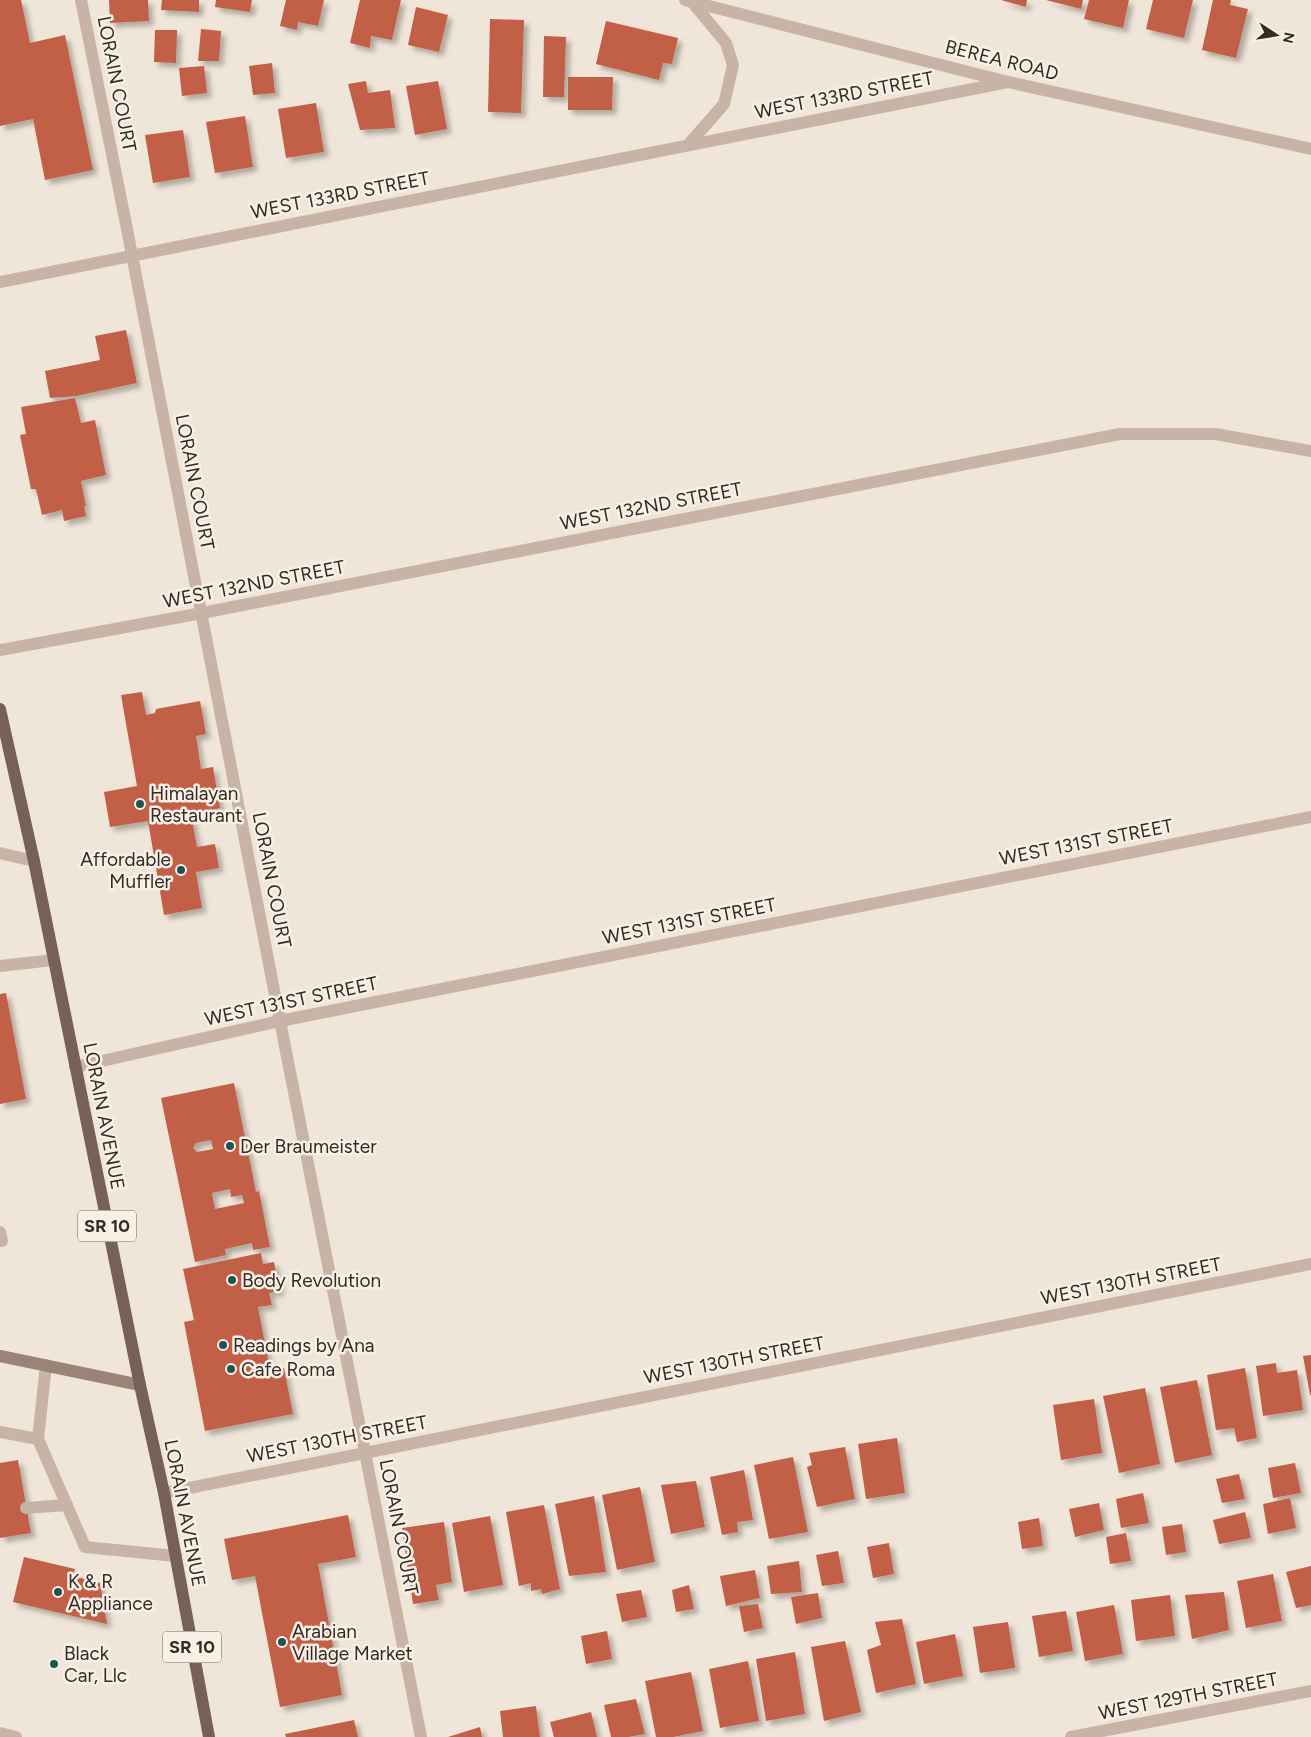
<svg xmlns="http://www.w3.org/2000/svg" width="1311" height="1737" font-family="Figtree,sans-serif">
  <defs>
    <filter id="shadow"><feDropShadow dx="4.5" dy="4.5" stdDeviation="2.5" flood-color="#0004"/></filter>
  </defs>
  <rect width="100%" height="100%" fill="#f0e5d9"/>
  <g fill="#c16046" fill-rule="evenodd" filter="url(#shadow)">
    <path d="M0,0H21L30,43L65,35L93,170L45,180L33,119L0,126Z"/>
    <path d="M109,0H148L149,21L110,23Z"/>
    <path d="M162,0H199V12L161,10Z"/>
    <path d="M216,0H252L250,12L215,7Z"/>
    <path d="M286,0H324L318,26L298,22L297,30L280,26Z"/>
    <path d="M360,0H401L392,40L371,36L370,48L350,43Z"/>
    <path d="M1001,0H1027L1026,7Z"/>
    <path d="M1046,0H1083L1081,9Z"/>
    <path d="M1089,0H1129L1123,28L1084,19Z"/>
    <path d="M1153,0H1193L1184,38L1146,29Z"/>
    <path d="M1213,0H1231L1230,5L1248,9L1236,58L1202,50Z"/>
    <path d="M416,7L448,15L439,52L408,45Z"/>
    <path d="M490,19L524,20L521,113L488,112Z"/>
    <path d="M606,21L678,38L672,64L663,63L659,80L596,64Z"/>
    <path d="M201,29L221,31L219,61H198Z"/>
    <path d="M155,30H177L176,63L154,62Z"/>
    <path d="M544,36L566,37L564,97H543Z"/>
    <path d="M272,63L275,93L253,95L249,66Z"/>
    <path d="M204,66L207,93L182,96L179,68Z"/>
    <path d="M568,77H613L612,110H568Z"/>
    <path d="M366,81L368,93L390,90L395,128L360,130L348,84Z"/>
    <path d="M438,81L447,129L415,135L406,86Z"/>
    <path d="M316,103L324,152L286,158L278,109Z"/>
    <path d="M245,116L253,167L215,173L206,122Z"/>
    <path d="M183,130L190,177L153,183L145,135Z"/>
    <path d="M126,330L137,383L76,396L50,398L45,371L100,360L95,336Z"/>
    <path d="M75,398L81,423L95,420L106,475L81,481L86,506H84L86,516L64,521L62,510L42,515L36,489H31L20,435L26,434L21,407Z"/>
    <path d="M142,692L146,715L155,713L156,709L200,701L206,734L196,736L201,769L213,767L220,808L191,814L197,847L215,844L219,868L196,872L202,908L164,915L148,821L110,827L104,792L137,786L121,695Z"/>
    <path d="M6,993L26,1099L0,1104V994Z"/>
    <path d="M234,1083L256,1192L259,1191L270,1247L253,1250L252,1243L225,1249L226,1255L195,1262L161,1098ZM211,1140L213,1149L197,1152L193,1148L196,1143ZM230,1189L231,1197L242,1195L244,1203L215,1209L212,1193Z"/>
    <path d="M261,1253L263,1264L274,1262L280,1291L269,1293L272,1305L258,1307L270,1370L284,1368L293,1414L205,1431L184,1322L194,1320L183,1269Z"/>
    <path d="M1311,1355V1395H1310L1303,1356Z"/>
    <path d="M1276,1363L1277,1373L1297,1370L1303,1410L1263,1416L1256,1366Z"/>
    <path d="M1245,1368L1257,1438L1237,1442L1234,1428L1216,1430L1207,1375Z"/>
    <path d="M1197,1380L1212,1455L1175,1463L1160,1387Z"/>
    <path d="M1145,1388L1160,1464L1119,1473L1103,1396Z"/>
    <path d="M1094,1399L1102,1453L1061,1460L1053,1405Z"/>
    <path d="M897,1438L905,1493L866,1499L858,1444Z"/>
    <path d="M845,1447L855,1499L817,1507L807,1467L812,1465L809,1453Z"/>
    <path d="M793,1457L808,1532L769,1539L754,1465Z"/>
    <path d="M18,1460L31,1533L0,1538V1463Z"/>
    <path d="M1295,1463L1301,1493L1273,1498L1268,1468Z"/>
    <path d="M744,1470L753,1520L737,1522L738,1532L722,1535L710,1477Z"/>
    <path d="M1239,1474L1245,1499L1222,1503L1216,1479Z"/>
    <path d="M696,1481L705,1527L671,1534L661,1485Z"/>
    <path d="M640,1487L655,1562L617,1570L602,1495Z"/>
    <path d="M1143,1493L1149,1523L1121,1528L1116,1499Z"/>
    <path d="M594,1496L606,1572L569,1576L555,1504Z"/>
    <path d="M1290,1498L1296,1528L1268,1534L1263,1504Z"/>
    <path d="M1099,1503L1104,1530L1075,1537L1069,1509Z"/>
    <path d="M544,1505L560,1589L542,1594L541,1589L531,1591V1583L519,1586L506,1512Z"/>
    <path d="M1245,1512L1251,1538L1219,1544L1213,1520Z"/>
    <path d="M348,1515L356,1557L318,1564L342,1695L280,1707L255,1576L232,1580L224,1539Z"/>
    <path d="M490,1516L503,1585L464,1592L452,1523Z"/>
    <path d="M1039,1518L1043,1546L1022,1549L1018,1522Z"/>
    <path d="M444,1522L452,1582L436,1585L439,1600L413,1604L402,1528Z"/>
    <path d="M1182,1524L1186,1552L1166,1555L1162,1527Z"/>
    <path d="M1126,1533L1131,1561L1110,1564L1106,1537Z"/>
    <path d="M889,1543L894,1574L873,1578L867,1547Z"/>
    <path d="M838,1551L844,1583L822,1586L816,1555Z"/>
    <path d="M24,1557L75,1569L73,1576L100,1583L107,1624L13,1602Z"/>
    <path d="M799,1561L802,1592L771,1594L767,1566Z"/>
    <path d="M1311,1566V1605L1296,1608L1286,1572Z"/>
    <path d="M755,1570L760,1598L726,1606L720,1576Z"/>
    <path d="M1273,1574L1282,1621L1246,1628L1237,1581Z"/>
    <path d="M689,1585L694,1609L676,1612L672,1590Z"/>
    <path d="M641,1590L647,1617L622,1622L616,1594Z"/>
    <path d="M1224,1592L1229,1630L1192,1639L1185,1595Z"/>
    <path d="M818,1593L822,1618L796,1624L791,1597Z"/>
    <path d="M1170,1595L1175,1636L1136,1641L1131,1600Z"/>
    <path d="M758,1604L763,1628L744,1632L739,1606Z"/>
    <path d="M1114,1605L1123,1654L1085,1661L1076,1612Z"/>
    <path d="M1066,1611L1073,1651L1039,1657L1032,1616Z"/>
    <path d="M902,1619L916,1684L876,1693L867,1650L881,1645L875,1622Z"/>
    <path d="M1008,1622L1015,1668L980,1673L973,1627Z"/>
    <path d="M607,1631L612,1659L586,1664L581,1636Z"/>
    <path d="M955,1634L963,1676L924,1684L916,1642Z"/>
    <path d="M845,1641L861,1712L824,1721L811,1647Z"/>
    <path d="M795,1652L805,1714L766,1721L756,1659Z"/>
    <path d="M748,1661L759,1721L720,1728L709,1669Z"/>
    <path d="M691,1672L703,1731L673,1737H656L645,1681Z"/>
    <path d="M636,1699L645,1734L628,1737H611L604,1705Z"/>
    <path d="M536,1706L540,1737H503L500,1711Z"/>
    <path d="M591,1712L597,1737H554L550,1722Z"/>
    <path d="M354,1720L358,1737H286L285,1734Z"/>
    <path d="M480,1727L482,1737H448Z"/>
  </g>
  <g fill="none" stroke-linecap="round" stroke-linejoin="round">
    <g stroke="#c8b4a6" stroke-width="12">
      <path d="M81,0L127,229L280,1021L421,1737"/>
      <path d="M0,966L53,960"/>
      <path d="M0,1232L2,1241H0"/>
      <path d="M46,1365L38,1439L85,1547L176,1556"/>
      <path d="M0,1432L38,1439"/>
      <path d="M26,1508L67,1505"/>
    </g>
    <g stroke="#c8b4a6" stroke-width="12">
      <path d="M685,0L1008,82L1311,149"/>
      <path d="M688,145L724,104L733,65L726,43L692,2"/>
      <path d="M0,282L1008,82"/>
      <path d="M0,650L202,613L1120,434H1215L1311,451"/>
      <path d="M0,853L34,861"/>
      <path d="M75,1067L280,1021L1311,817"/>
      <path d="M164,1493L1311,1264"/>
      <path d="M0,1733L16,1737"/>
      <path d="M1071,1737L1311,1691"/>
    </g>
    <path stroke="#9b8377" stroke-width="12" d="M0,1356L140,1385"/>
    <path stroke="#756158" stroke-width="12" d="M0,709L34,861L140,1385L164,1493L209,1737"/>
  </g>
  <g fill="#1e5253" stroke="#f8efe5" stroke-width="2">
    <circle cx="140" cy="804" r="5"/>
    <circle cx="181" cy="870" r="5"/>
    <circle cx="230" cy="1146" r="5"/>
    <circle cx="232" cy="1280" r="5"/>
    <circle cx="223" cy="1345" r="5"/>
    <circle cx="231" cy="1369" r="5"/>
    <circle cx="58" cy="1592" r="5"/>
    <circle cx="282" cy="1642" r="5"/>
    <circle cx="54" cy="1664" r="5"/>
  </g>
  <g text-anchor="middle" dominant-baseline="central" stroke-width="5" stroke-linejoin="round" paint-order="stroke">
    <g fill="#f8efe5" stroke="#6f655f" stroke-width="1">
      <rect x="78" y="1210.5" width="58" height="31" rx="4"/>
      <rect x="163" y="1631.5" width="58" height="31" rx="4"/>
    </g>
    <g font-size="18" font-weight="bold" fill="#342a26">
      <text x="107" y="1226">SR 10</text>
      <text x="192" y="1647">SR 10</text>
    </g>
    <g font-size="19" fill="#342a26" stroke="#f8efe5">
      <text transform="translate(1002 60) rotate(14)">BEREA ROAD</text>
      <text transform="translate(117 84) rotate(79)">LORAIN COURT</text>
      <text transform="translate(844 95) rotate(-11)">WEST 133RD STREET</text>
      <text transform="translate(340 195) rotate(-11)">WEST 133RD STREET</text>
      <text transform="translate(195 482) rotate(79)">LORAIN COURT</text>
      <text transform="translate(651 506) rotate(-11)">WEST 132ND STREET</text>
      <text transform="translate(254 584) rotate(-11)">WEST 132ND STREET</text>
      <text transform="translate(1086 842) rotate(-11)">WEST 131ST STREET</text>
      <text transform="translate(272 880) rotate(79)">LORAIN COURT</text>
      <text transform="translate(689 921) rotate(-11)">WEST 131ST STREET</text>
      <text transform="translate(291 1001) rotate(-12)">WEST 131ST STREET</text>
      <text transform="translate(104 1116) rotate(79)">LORAIN AVENUE</text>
      <text transform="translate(1131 1281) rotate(-11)">WEST 130TH STREET</text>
      <text transform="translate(734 1360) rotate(-11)">WEST 130TH STREET</text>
      <text transform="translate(337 1439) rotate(-11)">WEST 130TH STREET</text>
      <text transform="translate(185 1513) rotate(79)">LORAIN AVENUE</text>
      <text transform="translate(399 1527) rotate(79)">LORAIN COURT</text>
      <text transform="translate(1188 1696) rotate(-11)">WEST 129TH STREET</text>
    </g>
    <g font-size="19" fill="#342a26" stroke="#f8efe5" text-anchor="start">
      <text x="150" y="793">Himalayan<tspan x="150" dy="22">Restaurant</tspan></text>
      <text x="171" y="859" text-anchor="end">Affordable<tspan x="171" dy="22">Muffler</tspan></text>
      <text x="240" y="1146">Der Braumeister</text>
      <text x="242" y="1280">Body Revolution</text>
      <text x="233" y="1345">Readings by Ana</text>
      <text x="241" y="1369">Cafe Roma</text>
      <text x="68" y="1581">K &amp; R<tspan x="68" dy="22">Appliance</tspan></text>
      <text x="292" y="1631">Arabian<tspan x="292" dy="22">Village Market</tspan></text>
      <text x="64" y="1653">Black<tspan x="64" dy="22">Car, Llc</tspan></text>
    </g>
  </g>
  <g transform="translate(1276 35) rotate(102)" stroke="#f8efe5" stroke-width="4" paint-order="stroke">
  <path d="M0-4L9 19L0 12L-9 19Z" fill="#342a26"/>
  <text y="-8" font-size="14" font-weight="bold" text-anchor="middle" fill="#342a26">N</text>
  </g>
</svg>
